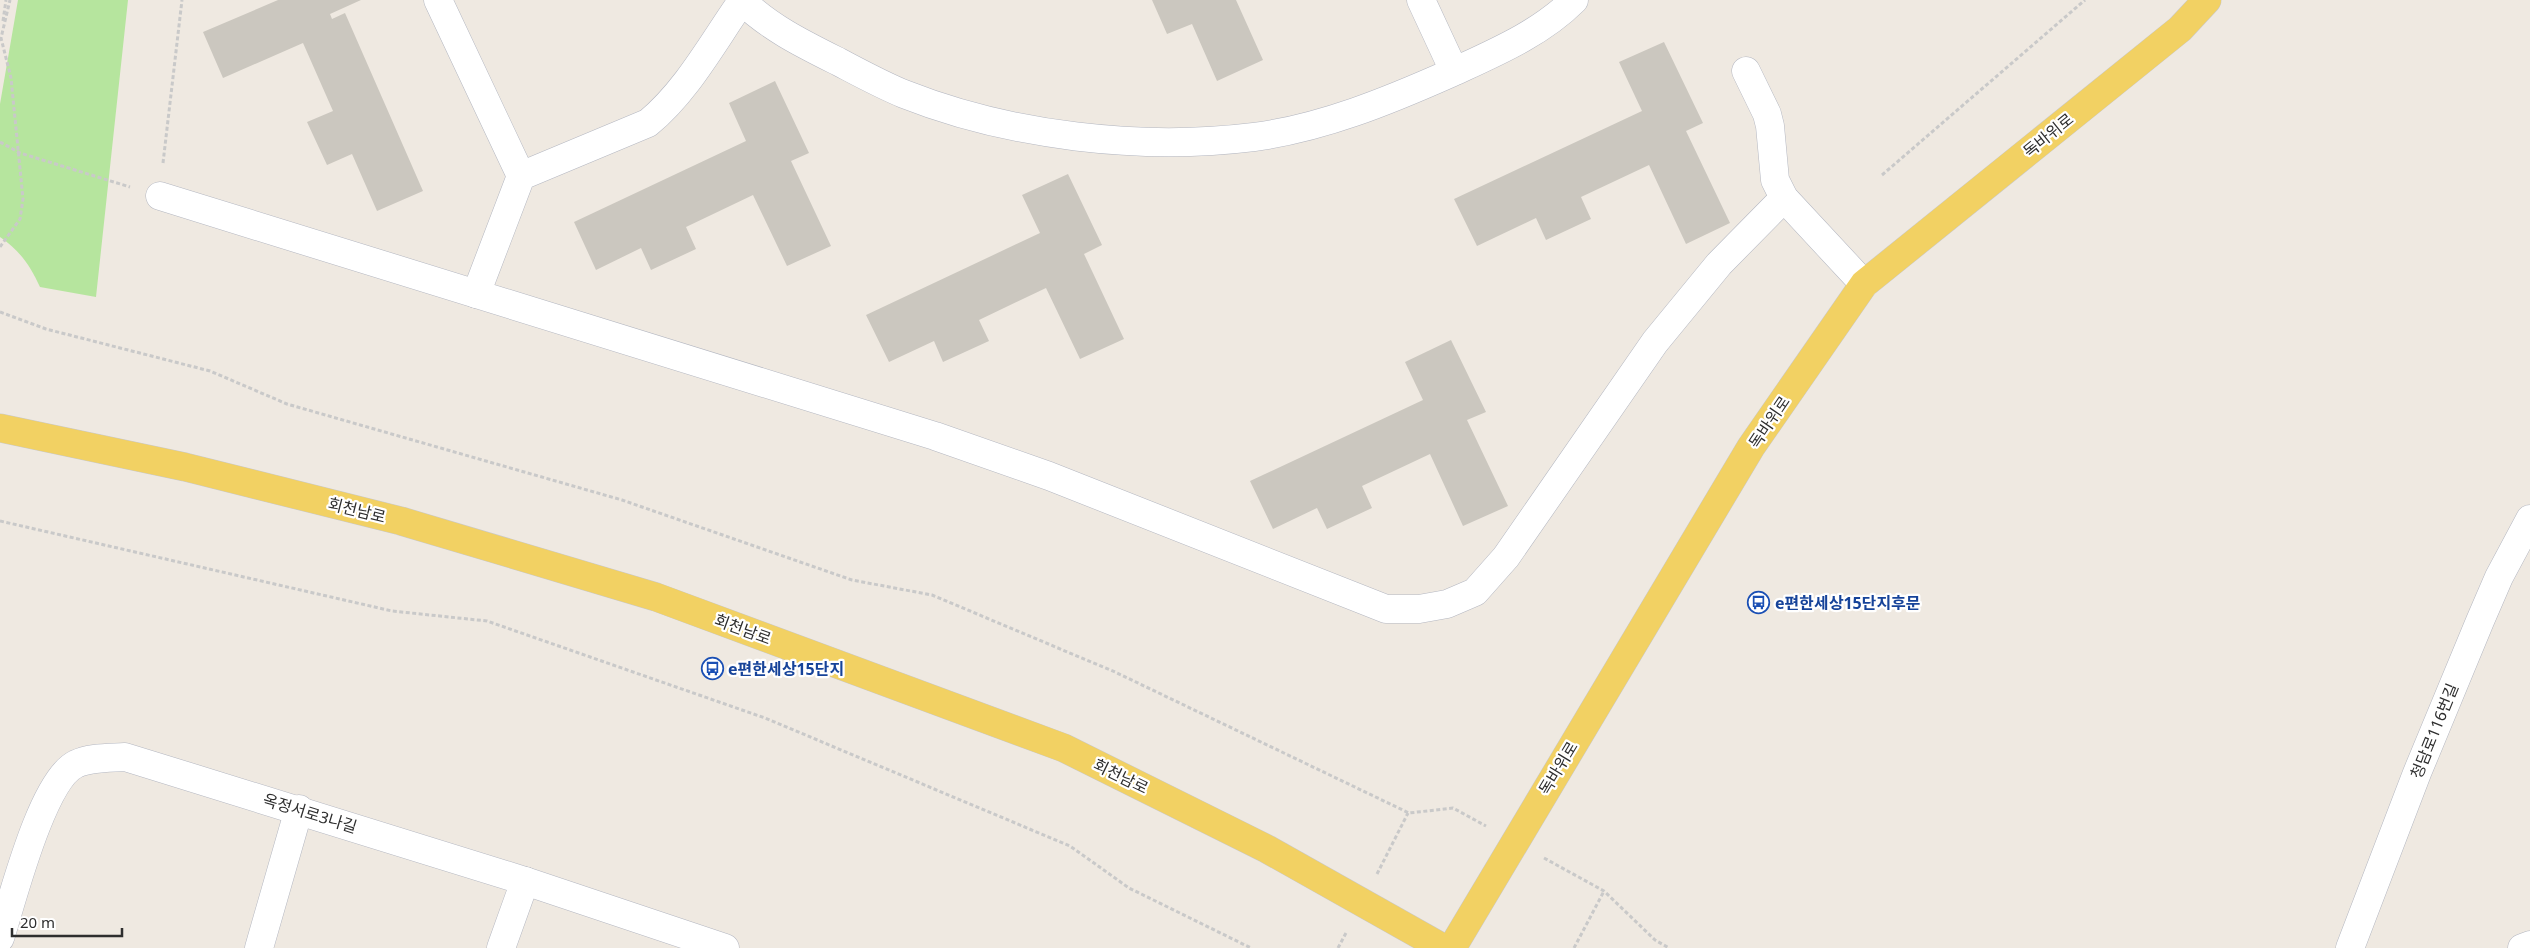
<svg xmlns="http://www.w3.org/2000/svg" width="2530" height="948" font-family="'Noto Sans','Noto Sans KR',sans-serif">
  <rect width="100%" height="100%" fill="#efe9e1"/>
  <path fill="#b6e59e" d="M18,0H128L96,297L40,287C30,265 20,251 0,237V104Z"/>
  <g fill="#cbc7bf">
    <path d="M278,0H361L330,14L332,19L345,13L423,191L377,211L352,154L327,165L307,122L333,111L303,43L223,78L203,32Z"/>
    <path d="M1152,0H1236L1263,60L1217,81L1192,24L1167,34Z"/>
    <path d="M1664,42L1703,123L1686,131L1730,223L1686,244L1649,165L1581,197L1591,219L1546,240L1536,218L1477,246L1454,199L1642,111L1619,62Z"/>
    <path d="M775,81L809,153L791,161L831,246L787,266L753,195L686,227L696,249L651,270L641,248L596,270L574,222L746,141L729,103Z"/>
    <path d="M1068,174L1102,245L1084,254L1124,339L1080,359L1046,288L979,320L989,341L943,362L934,341L889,362L866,315L1040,233L1022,195Z"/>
    <path d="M1451,340L1486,412L1467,420L1508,506L1463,526L1430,454L1362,486L1372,508L1327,529L1317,508L1273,529L1250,481L1423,400L1405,362Z"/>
  </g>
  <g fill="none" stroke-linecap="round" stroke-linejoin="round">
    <defs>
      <g id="minor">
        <path d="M438,0L521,176"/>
        <path d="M741,0C770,28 803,44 839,62C860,73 882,85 904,94C1010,136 1141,151 1254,137C1322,128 1388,101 1451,73C1494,53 1540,34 1574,0"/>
        <path d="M1421,0L1454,71"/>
        <path d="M1746,71L1767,114L1770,126L1775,180L1784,198L1864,284"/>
        <path d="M160,196L935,436L1049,476L1386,609H1419L1447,604L1475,592L1506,557L1655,342L1719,264L1784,198"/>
        <path d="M476,294L521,176L648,123C687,91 713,42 742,1"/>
        <path d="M0,938C12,901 42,780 76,764C90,757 110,758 125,757L525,881L725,948"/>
        <path d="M259,948L299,809"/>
        <path d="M501,948L525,881"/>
        <path d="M2350,948L2417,773L2480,621L2499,577L2530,519"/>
        <path d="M2522,948L2530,945"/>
      </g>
      <g id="major">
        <path d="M0,428L185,467L401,521L656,597L1064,748L1267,849L1443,948"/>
        <path d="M1452,948L1751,447L1864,284L2180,29L2207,0"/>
      </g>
    </defs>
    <use href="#minor" stroke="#b4b7c1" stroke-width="29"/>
    <use href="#major" stroke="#c9c9c9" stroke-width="29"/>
    <g stroke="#c9c9c9" stroke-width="3" stroke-dasharray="4 2.5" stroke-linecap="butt">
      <path d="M3,21L6,0"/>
      <path d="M0,142L20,153L130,187"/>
      <path d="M163,163L182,0"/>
      <path d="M1882,175L2085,0"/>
      <path d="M0,247L20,219L23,199L11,78L1,38L10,0"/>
      <path d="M0,312L46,329L210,371L287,404L622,500L852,580L932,595L1115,672L1409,813L1453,808L1486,826"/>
      <path d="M0,521L392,611L487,621L765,718L1070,846L1129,888L1251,948"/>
      <path d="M1544,858L1604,891L1655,940L1669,948"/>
      <path d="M1377,874L1408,813"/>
      <path d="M1338,948L1347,931"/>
      <path d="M1574,948L1604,891"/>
    </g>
    <use href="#minor" stroke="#fff" stroke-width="28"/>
    <use href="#major" stroke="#f2d163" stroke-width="28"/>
  </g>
  <defs>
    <symbol id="bus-ring" viewBox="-11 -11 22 22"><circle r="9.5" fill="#fff" stroke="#1a4fb4" stroke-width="1.5"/><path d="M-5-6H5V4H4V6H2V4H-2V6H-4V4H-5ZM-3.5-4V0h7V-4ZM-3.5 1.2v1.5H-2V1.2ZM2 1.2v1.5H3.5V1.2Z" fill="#1a4fb4"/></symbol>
  </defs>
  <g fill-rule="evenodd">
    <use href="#bus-ring" x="1746" y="590" width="25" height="25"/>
    <use href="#bus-ring" x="700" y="656" width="25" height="25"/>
  </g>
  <g text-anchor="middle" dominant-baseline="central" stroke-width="4.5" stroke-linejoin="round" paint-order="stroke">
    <g font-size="16" fill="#2e2e2e" stroke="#fff">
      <text transform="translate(2048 135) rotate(-39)">독바위로</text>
      <text transform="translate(1769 422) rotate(-56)">독바위로</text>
      <text transform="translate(357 510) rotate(14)">회천남로</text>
      <text transform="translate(743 629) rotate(20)">회천남로</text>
      <text transform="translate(2434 731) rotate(-68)">청담로116번길</text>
      <text transform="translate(1558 768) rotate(-59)">독바위로</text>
      <text transform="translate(1121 776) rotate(26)">회천남로</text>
      <text transform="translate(310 813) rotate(17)">옥정서로3나길</text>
    </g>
    <g font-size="16" font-weight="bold" fill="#164399" stroke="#fff" text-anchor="start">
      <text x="1775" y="603">e편한세상15단지후문</text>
      <text x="728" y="669">e편한세상15단지</text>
    </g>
  </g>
  <path d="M12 928v8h110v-8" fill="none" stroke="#2e2e2e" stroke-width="2.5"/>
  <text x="20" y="928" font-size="15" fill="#2e2e2e" stroke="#ffffff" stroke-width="4" paint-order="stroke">20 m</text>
</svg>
